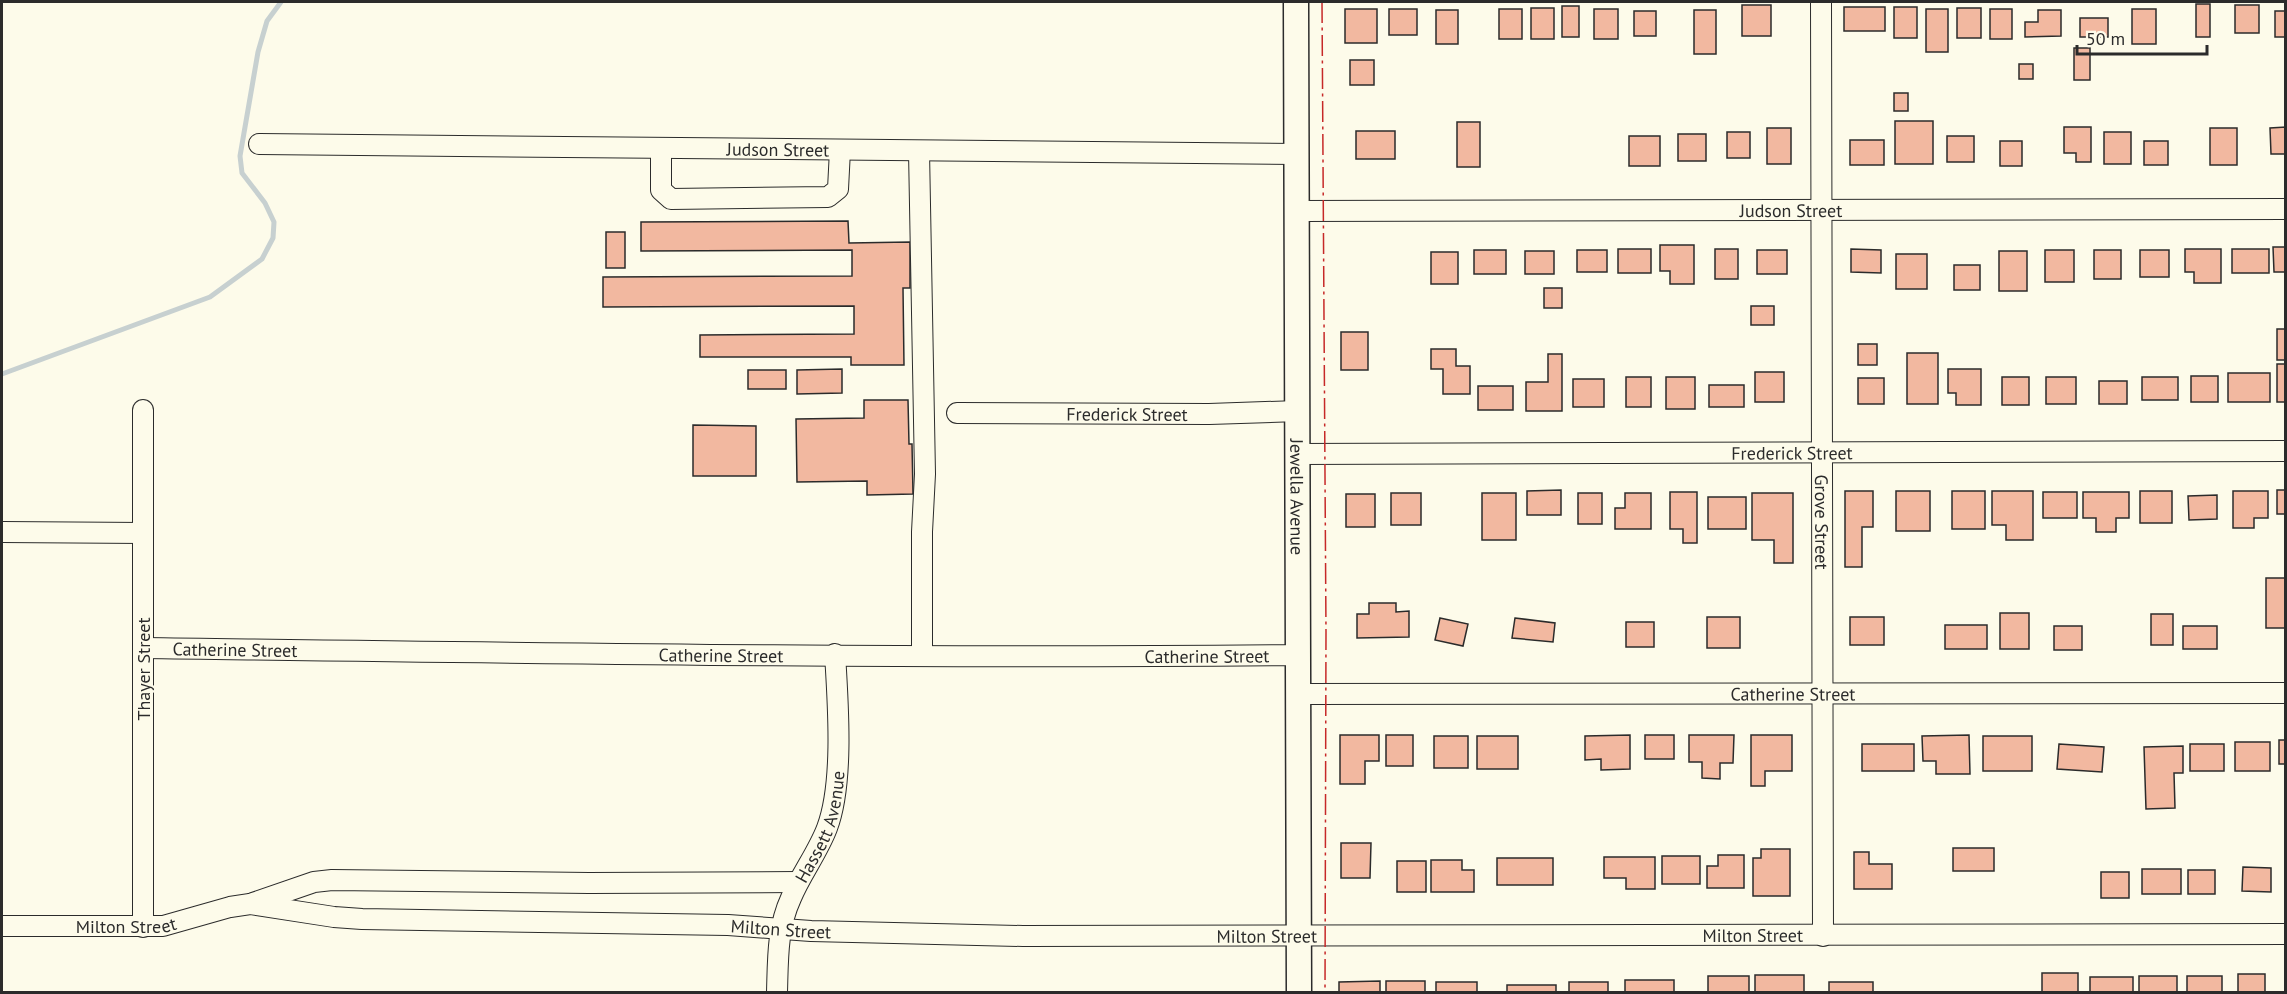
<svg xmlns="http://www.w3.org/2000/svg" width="2287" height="994" font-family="'PT Sans',sans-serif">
  <rect width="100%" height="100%" fill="#fdfbea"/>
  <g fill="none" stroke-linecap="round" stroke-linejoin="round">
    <path stroke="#c7d0d0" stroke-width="5" d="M2,374L210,297L262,259L273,238L274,222L265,203L242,173L240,156L258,52L267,21L281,2"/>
  </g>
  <g fill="#f2b8a0" stroke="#2b2b2b" stroke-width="1.5">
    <rect x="2196" y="4" width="14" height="33"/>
    <rect x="1742" y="5" width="29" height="31"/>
    <rect x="2235" y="5" width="24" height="28"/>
    <rect x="1562" y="6" width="17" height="31"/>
    <rect x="1844" y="7" width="41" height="24"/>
    <rect x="1894" y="7" width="23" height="31"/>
    <rect x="1531" y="8" width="23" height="31"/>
    <rect x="1957" y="8" width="24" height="30"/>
    <rect x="1345" y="9" width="32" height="34"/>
    <rect x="1389" y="9" width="28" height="26"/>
    <rect x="1499" y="9" width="23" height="30"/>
    <rect x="1594" y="9" width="24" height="30"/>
    <rect x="1926" y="9" width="22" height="43"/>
    <rect x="1990" y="9" width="22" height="30"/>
    <rect x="2132" y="9" width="24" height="35"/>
    <rect x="1436" y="10" width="22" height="34"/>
    <rect x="1694" y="10" width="22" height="44"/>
    <path d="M2038,10H2061V36L2025,37V22H2038Z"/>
    <rect x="1634" y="11" width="22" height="25"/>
    <rect x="2275" y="11" width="11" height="26"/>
    <rect x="2080" y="18" width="28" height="19"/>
    <rect x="2074" y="48" width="16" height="32"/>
    <rect x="1350" y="60" width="24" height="25"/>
    <rect x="2019" y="64" width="14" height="15"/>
    <rect x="1894" y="93" width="14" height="18"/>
    <rect x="1895" y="121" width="38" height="43"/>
    <rect x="1457" y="122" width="23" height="45"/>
    <path d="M2064,127H2091V162H2076V153H2064Z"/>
    <path d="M2286,127V154H2271L2270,128Z"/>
    <rect x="1767" y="128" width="24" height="36"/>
    <rect x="2210" y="128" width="27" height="37"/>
    <rect x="1356" y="131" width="39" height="28"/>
    <rect x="1727" y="132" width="23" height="26"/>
    <rect x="2104" y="132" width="27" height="32"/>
    <rect x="1678" y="134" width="28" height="27"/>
    <rect x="1629" y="136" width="31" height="30"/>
    <rect x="1947" y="136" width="27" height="26"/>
    <rect x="1850" y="140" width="34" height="25"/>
    <rect x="2000" y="141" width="22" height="25"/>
    <rect x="2144" y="141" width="24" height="24"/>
    <path d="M848,221L849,243L910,242V288H903L904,365H851V357H700V335L854,334V306L603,307V277L852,276V250L641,251V222Z"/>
    <rect x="606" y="232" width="19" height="36"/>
    <path d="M1660,245H1694V284H1670V271H1660Z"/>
    <path d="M2273,247H2286V285L2285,272H2274Z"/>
    <rect x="1618" y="249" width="33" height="24"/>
    <rect x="1715" y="249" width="23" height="30"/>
    <path d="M1851,249L1881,250V273L1851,272Z"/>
    <path d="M2185,249H2221V283H2194V272H2185Z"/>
    <rect x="2232" y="249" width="37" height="24"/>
    <rect x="1474" y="250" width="32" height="24"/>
    <rect x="1577" y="250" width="30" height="22"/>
    <rect x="1757" y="250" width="30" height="24"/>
    <rect x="2045" y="250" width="29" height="32"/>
    <rect x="2094" y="250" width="27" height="29"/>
    <rect x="2140" y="250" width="29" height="27"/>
    <rect x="1525" y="251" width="29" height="23"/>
    <rect x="1999" y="251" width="28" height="40"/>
    <rect x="1431" y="252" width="27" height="32"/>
    <rect x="1896" y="254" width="31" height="35"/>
    <rect x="1954" y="265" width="26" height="25"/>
    <rect x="1544" y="288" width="18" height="20"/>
    <rect x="1751" y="306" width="23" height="19"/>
    <rect x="2277" y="329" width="9" height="31"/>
    <rect x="1341" y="332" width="27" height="38"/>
    <rect x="1858" y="344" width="19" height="21"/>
    <path d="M1431,349H1456V366H1470V394H1443V369H1431Z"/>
    <rect x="1907" y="353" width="31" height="51"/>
    <path d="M1548,354H1562V411H1526V382H1548Z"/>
    <rect x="2277" y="364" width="9" height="38"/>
    <path d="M842,369V393L797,394V370Z"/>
    <path d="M1948,369H1981V405H1956V393H1948Z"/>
    <rect x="748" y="370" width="38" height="19"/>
    <rect x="1755" y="372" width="29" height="30"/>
    <rect x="2228" y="373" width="42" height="29"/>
    <rect x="2191" y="376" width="27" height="26"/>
    <rect x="1626" y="377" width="25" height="30"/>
    <rect x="1666" y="377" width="29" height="32"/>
    <rect x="2002" y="377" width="27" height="28"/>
    <rect x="2046" y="377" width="30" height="27"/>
    <rect x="2142" y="377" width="36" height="23"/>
    <rect x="1858" y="378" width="26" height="26"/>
    <rect x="1573" y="379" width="31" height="28"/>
    <rect x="2099" y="381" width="28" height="23"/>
    <rect x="1709" y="385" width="35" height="22"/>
    <rect x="1478" y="386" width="35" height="24"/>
    <path d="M864,400H908L909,444H912L913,494L867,495V481L797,482L796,419L864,418Z"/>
    <path d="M693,425L756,426V476H693Z"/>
    <path d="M1561,490V515H1527V491Z"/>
    <rect x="2277" y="490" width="9" height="24"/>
    <path d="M1845,491H1873V527H1862V567H1845Z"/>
    <rect x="1896" y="491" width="34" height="40"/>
    <rect x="1952" y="491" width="33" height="38"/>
    <path d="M1992,491H2033V540H2006V525H1992Z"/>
    <rect x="2140" y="491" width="32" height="32"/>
    <path d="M2233,491H2268V518H2254V528H2233Z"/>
    <path d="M1670,492H1697V543H1683V529H1670Z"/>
    <rect x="2043" y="492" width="34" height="26"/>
    <path d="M2083,492H2129V518H2116V532H2096V518H2083Z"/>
    <rect x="1391" y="493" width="30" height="32"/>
    <rect x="1482" y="493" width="34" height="47"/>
    <rect x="1578" y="493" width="24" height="31"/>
    <path d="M1625,493H1651V529H1615V508H1625Z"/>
    <path d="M1752,493H1793V563H1774V540H1752Z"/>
    <rect x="1346" y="494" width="29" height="33"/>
    <path d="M2217,495V519L2189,520L2188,496Z"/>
    <rect x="1708" y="497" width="38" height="32"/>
    <rect x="2266" y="578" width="20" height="50"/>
    <path d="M1369,603H1396V612L1409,611V637L1357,638V614H1369Z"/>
    <rect x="2000" y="613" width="29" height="36"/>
    <rect x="2151" y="614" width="22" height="31"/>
    <rect x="1707" y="617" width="33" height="31"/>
    <rect x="1850" y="617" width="34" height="28"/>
    <path d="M1440,618L1468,624L1463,646L1435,640Z"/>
    <path d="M1515,618L1555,623L1553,642L1512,638Z"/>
    <rect x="1626" y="622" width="28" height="25"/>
    <rect x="1945" y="625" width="42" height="24"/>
    <rect x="2054" y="626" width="28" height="24"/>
    <rect x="2183" y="626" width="34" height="23"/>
    <path d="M1340,735H1379V761H1365V784H1340Z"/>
    <rect x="1386" y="735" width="27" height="31"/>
    <path d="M1630,735V769L1601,770V759L1585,760V736Z"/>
    <rect x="1645" y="735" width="29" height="24"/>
    <path d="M1689,735H1734L1733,763H1720V779L1702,778V762H1689Z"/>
    <path d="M1751,735H1792V771H1765V786H1751Z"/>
    <path d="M1969,735L1970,774H1936V761H1923L1922,736Z"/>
    <rect x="1434" y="736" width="34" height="32"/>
    <rect x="1477" y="736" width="41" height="33"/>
    <rect x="1983" y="736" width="49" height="35"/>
    <rect x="2279" y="740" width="7" height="24"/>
    <rect x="2235" y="742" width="35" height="29"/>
    <rect x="1862" y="744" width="52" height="27"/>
    <path d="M2059,744L2104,747L2102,772L2057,769Z"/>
    <rect x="2190" y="744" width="34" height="27"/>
    <path d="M2183,746V773H2174L2175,808L2146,809L2144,747Z"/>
    <path d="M1341,843H1371L1370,878H1341Z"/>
    <rect x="1953" y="848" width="41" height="23"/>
    <path d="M1761,849H1790V896H1753V858H1761Z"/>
    <path d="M1854,852H1869V864H1892V889H1854Z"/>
    <path d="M1718,855H1744V888H1707V866H1718Z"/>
    <rect x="1662" y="856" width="38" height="28"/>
    <path d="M1604,857H1655V889H1626V878H1604Z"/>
    <rect x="1497" y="858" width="56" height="27"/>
    <path d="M1431,860H1462V870H1474V892H1431Z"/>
    <rect x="1397" y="861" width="29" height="31"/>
    <path d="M2243,867L2271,868V892L2242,891Z"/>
    <rect x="2142" y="869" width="39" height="25"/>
    <rect x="2188" y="870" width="27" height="24"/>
    <rect x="2101" y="872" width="28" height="26"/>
    <rect x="2042" y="973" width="36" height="19"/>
    <rect x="2238" y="974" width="27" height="18"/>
    <rect x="1755" y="975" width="49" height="17"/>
    <rect x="1708" y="976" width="41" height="16"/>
    <rect x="2139" y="976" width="38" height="16"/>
    <rect x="2187" y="976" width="35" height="16"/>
    <rect x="2090" y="977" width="43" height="15"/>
    <rect x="1625" y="980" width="49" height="12"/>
    <path d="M1380,981V992H1339V982Z"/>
    <rect x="1386" y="981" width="39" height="11"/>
    <rect x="1436" y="982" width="41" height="10"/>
    <rect x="1569" y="982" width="39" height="10"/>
    <rect x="1829" y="982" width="44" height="10"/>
    <rect x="1507" y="985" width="49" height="7"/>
  </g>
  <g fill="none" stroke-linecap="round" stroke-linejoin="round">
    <defs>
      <g id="minor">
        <path id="s1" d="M1821,2L1823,936"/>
        <path id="s2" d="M259,144L1297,154"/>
        <path d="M661,148V190L671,199L828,197L838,189L840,150"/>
        <path d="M919,151L925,474L922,532V655"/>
        <path id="s3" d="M1297,211L2286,209"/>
        <path d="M143,410V927"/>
        <path id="s4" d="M957,413L1209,414L1298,411"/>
        <path id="s5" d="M1298,454L2286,451"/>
        <path d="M2,532L143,533"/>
        <path id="s6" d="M143,648C528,653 913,659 1298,655"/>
        <path id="s7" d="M1299,694L2286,693"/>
        <path d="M253,903L314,882L332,880L589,883L798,882"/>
        <path id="s8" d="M2,926H163L230,907L250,904L334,917L362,919L728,925L811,931L1023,936L2286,934"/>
        <path id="s9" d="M777,992C778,960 777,928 791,898C801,874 818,852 827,828C844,783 838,703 835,654"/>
      </g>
      <g id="major">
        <path id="s10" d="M1296,2L1299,992"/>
      </g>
    </defs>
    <use href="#minor" stroke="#2b2b2b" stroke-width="22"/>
    <use href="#major" stroke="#2b2b2b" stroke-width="27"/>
    <use href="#minor" stroke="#fdfbea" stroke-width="20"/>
    <use href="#major" stroke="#fdfbea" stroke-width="24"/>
    <path stroke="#c62828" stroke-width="1.5" stroke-dasharray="21 4.5 3 4.5" stroke-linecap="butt" d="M1322,2L1326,632L1325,992"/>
  </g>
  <g text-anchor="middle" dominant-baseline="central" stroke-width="4.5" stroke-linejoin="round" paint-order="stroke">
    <g font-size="18" fill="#2b2b2b" stroke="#fdfbea">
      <text stroke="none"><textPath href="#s2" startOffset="519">Judson Street</textPath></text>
      <text stroke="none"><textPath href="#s3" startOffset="494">Judson Street</textPath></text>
      <text stroke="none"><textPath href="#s4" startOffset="170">Frederick Street</textPath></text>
      <text stroke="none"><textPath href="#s5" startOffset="494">Frederick Street</textPath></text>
      <text stroke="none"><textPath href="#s10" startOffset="495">Jewella Avenue</textPath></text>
      <text stroke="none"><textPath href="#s1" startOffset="520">Grove Street</textPath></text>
      <text stroke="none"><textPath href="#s6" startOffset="92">Catherine Street</textPath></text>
      <text stroke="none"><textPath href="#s6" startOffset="578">Catherine Street</textPath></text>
      <text stroke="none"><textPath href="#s6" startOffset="1064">Catherine Street</textPath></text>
      <text transform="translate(143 669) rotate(-90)">Thayer Street</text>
      <text stroke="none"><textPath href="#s7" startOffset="494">Catherine Street</textPath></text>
      <text stroke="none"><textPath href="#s9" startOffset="174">Hassett Avenue</textPath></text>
      <text stroke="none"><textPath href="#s8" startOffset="124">Milton Street</textPath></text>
      <text stroke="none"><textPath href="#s8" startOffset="783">Milton Street</textPath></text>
      <text stroke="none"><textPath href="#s8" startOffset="1755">Milton Street</textPath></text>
      <text stroke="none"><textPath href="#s8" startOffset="1269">Milton Street</textPath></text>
    </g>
  </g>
  <rect width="2287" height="994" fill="none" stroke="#2b2b2b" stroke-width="6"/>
  <path d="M2077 45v9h130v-9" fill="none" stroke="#2b2b2b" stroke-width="3"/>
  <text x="2086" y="45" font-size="18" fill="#2b2b2b" stroke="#fdfbea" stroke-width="4.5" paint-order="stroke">50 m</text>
</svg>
